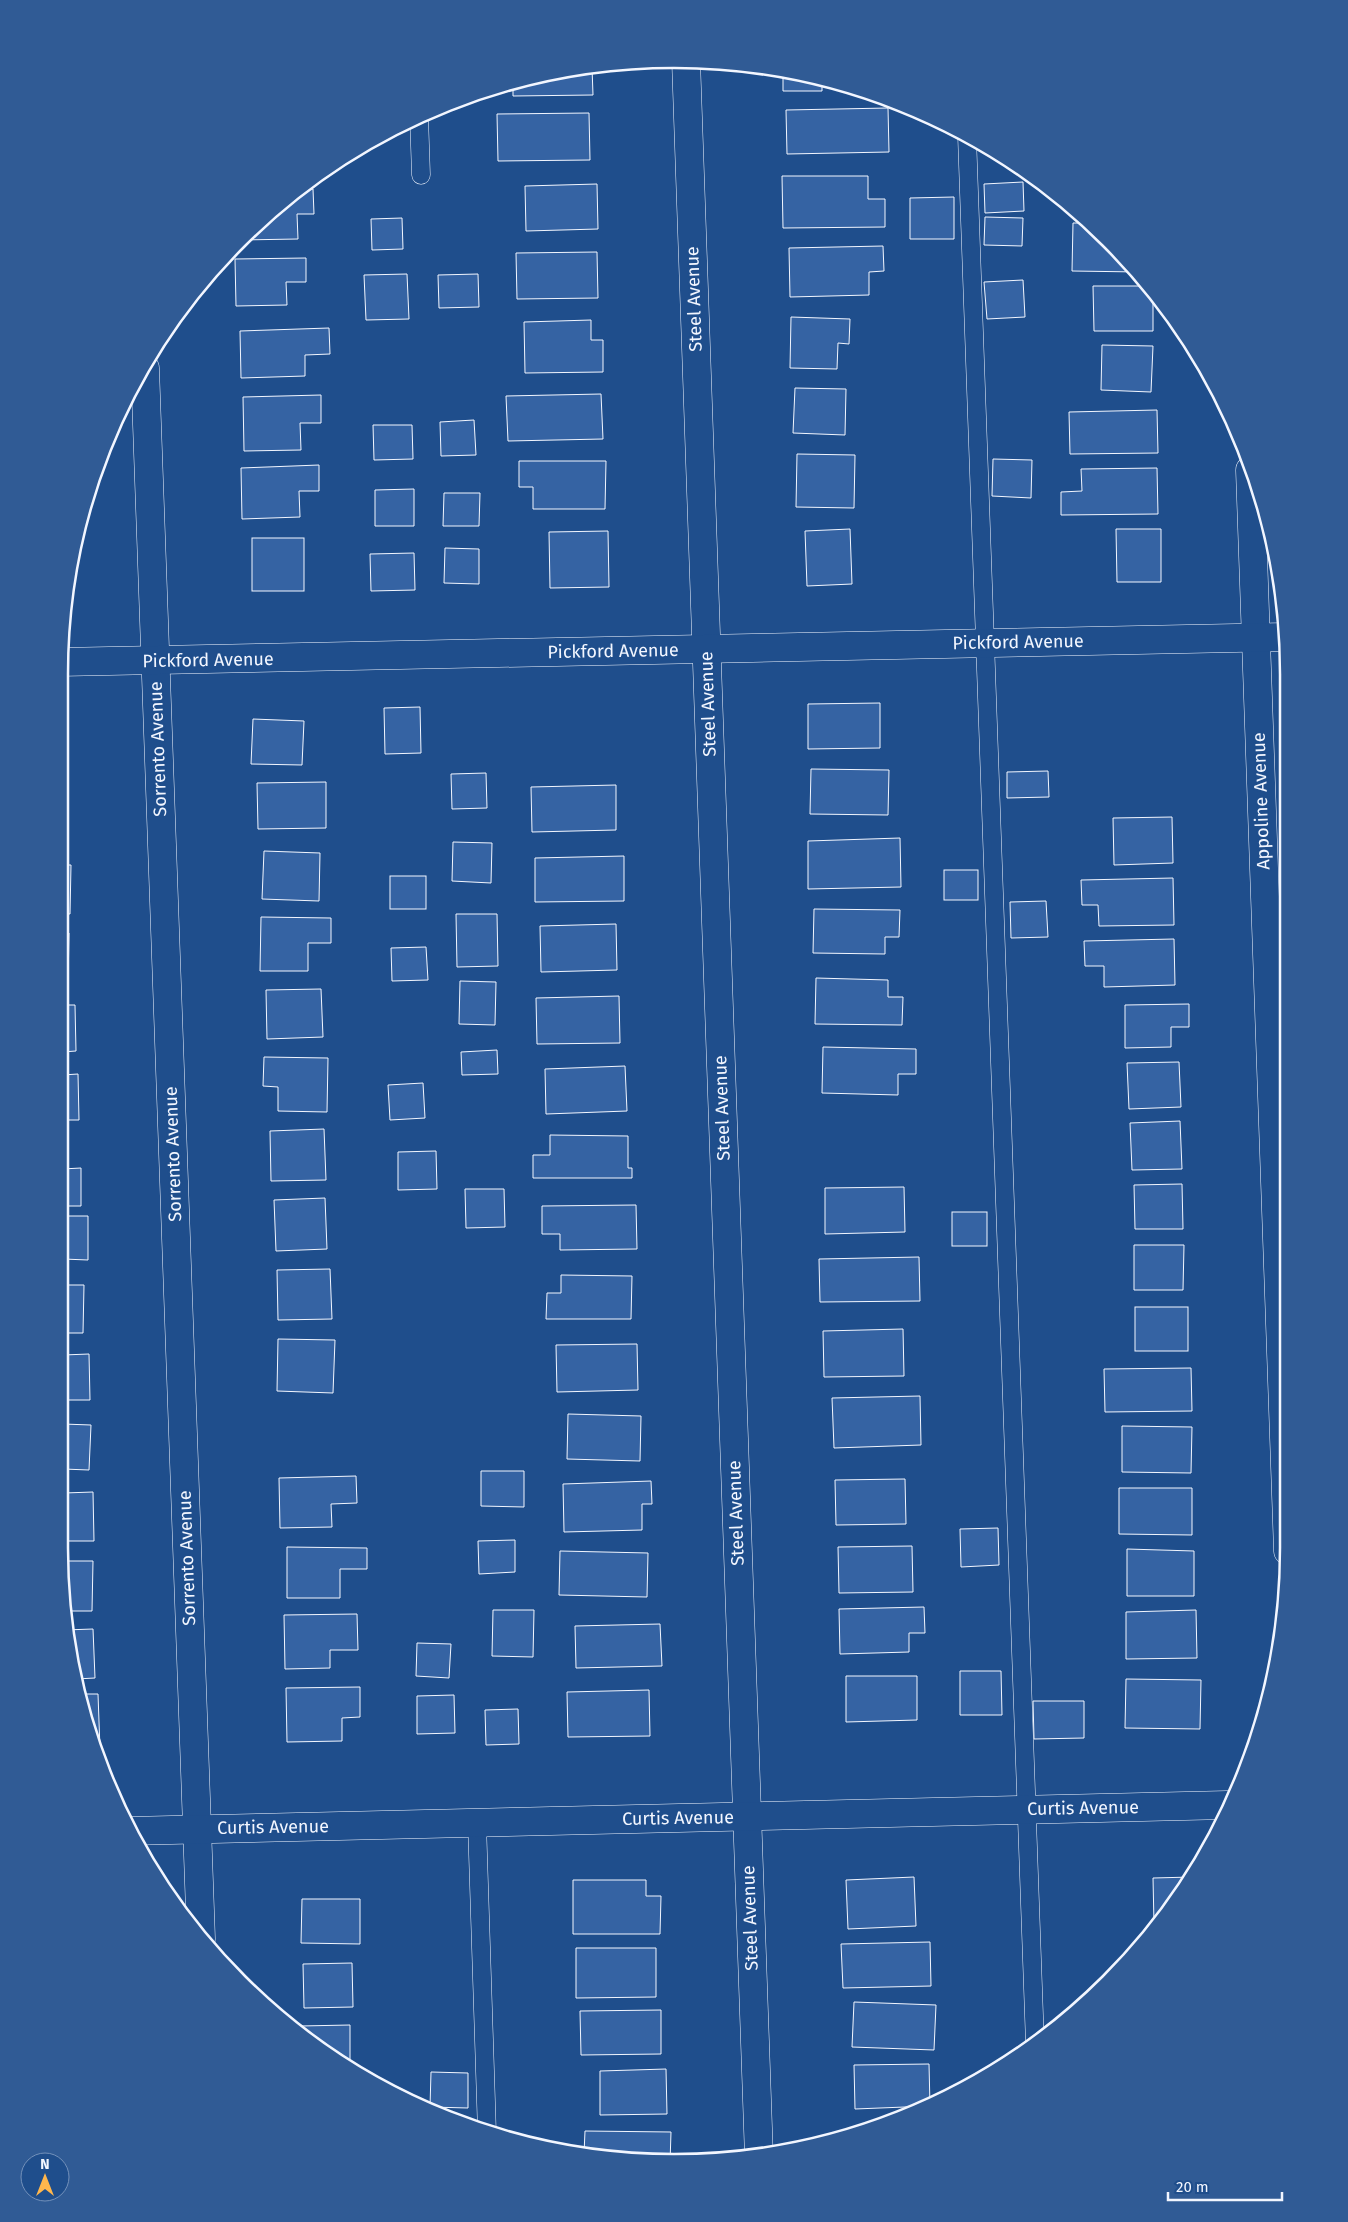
<svg xmlns="http://www.w3.org/2000/svg" width="1348" height="2222" font-family="'Fira Sans',sans-serif">
  <rect width="100%" height="100%" fill="#1f4e8c"/>
  <g fill="#3563a3" stroke="#f2f6ff">
    <path d="M592,67L593,95L513,96V83L554,71Z"/>
    <path d="M783,69L794,71L822,79V91H783Z"/>
    <path d="M888,108L889,152L787,154L786,110Z"/>
    <path d="M589,113L590,160L498,161L497,114Z"/>
    <path d="M782,176H868V199H885V227L783,228Z"/>
    <path d="M1023,182L1024,211L985,213L984,184Z"/>
    <path d="M597,184L598,229L526,231L525,186Z"/>
    <path d="M299,189H313L314,214H297L298,239L240,240Z"/>
    <path d="M954,197V239H910V198Z"/>
    <path d="M985,217L1023,218L1022,246L984,245Z"/>
    <path d="M402,218L403,249L372,250L371,219Z"/>
    <path d="M1073,223H1085L1139,272L1072,271Z"/>
    <path d="M883,246L884,271L869,272V295L790,297L789,248Z"/>
    <path d="M597,252L598,298L517,299L516,253Z"/>
    <path d="M306,258V282H286L287,305L236,306L235,259Z"/>
    <path d="M407,274L409,319L366,320L364,275Z"/>
    <path d="M478,274L479,307L439,308L438,275Z"/>
    <path d="M1023,280L1025,317L987,319L984,282Z"/>
    <path d="M1093,286H1149L1153,291V331H1094Z"/>
    <path d="M791,317L850,319L849,344L838,343L837,369L790,368Z"/>
    <path d="M591,320V340H603V372L525,373L524,322Z"/>
    <path d="M329,328L330,354L305,355V376L241,378L240,331Z"/>
    <path d="M1102,345L1153,346L1151,392L1101,390Z"/>
    <path d="M795,388L846,389L845,435L793,433Z"/>
    <path d="M601,394L603,439L508,441L506,396Z"/>
    <path d="M321,395V423H300L301,450L244,451L243,397Z"/>
    <path d="M1157,410L1158,453L1070,454L1069,412Z"/>
    <path d="M474,420L476,455L441,456L440,422Z"/>
    <path d="M373,425H412L413,459L374,460Z"/>
    <path d="M797,454L855,455L854,508L796,507Z"/>
    <path d="M993,459L1032,460L1031,498L992,496Z"/>
    <path d="M519,461H606L605,509H533V487H519Z"/>
    <path d="M319,465V491H299L300,517L242,519L241,468Z"/>
    <path d="M1157,468L1158,514L1061,515V492L1082,491L1081,469Z"/>
    <path d="M414,489V526H375V490Z"/>
    <path d="M444,493H480L479,526H443Z"/>
    <path d="M850,529L852,584L807,586L805,531Z"/>
    <path d="M1116,529H1161V582H1117Z"/>
    <path d="M608,531L609,587L550,588L549,532Z"/>
    <rect x="252" y="538" width="52" height="53"/>
    <path d="M445,548L479,549V584L444,583Z"/>
    <path d="M414,553L415,590L371,591L370,554Z"/>
    <path d="M880,703V748L808,749V704Z"/>
    <path d="M420,707L421,753L385,754L384,708Z"/>
    <path d="M253,719L304,721L302,765L251,764Z"/>
    <path d="M61,746H67L66,776H61Z"/>
    <path d="M811,769L889,770L888,815L810,814Z"/>
    <path d="M1048,771L1049,797L1007,798V772Z"/>
    <path d="M486,773L487,808L452,809L451,774Z"/>
    <path d="M326,782V828L258,829L257,783Z"/>
    <path d="M616,785V830L532,832L531,787Z"/>
    <path d="M61,797H65L66,843H61Z"/>
    <path d="M1172,817L1173,863L1114,865L1113,818Z"/>
    <path d="M900,838L901,887L808,889V841Z"/>
    <path d="M453,842L492,843L491,883L452,881Z"/>
    <path d="M264,851L320,853L319,901L262,899Z"/>
    <path d="M624,856V901L535,902V858Z"/>
    <path d="M61,865H71L70,914L61,913Z"/>
    <rect x="944" y="870" width="34" height="30"/>
    <rect x="390" y="876" width="36" height="33"/>
    <path d="M1173,878L1174,925L1099,926L1098,905H1082L1081,880Z"/>
    <path d="M1046,901L1048,937L1011,938L1010,902Z"/>
    <path d="M814,909L900,910L899,937H885V954L813,953Z"/>
    <path d="M456,914H497L498,966L457,967Z"/>
    <path d="M261,917L331,918V943H308V971H260Z"/>
    <path d="M616,924L617,970L541,972L540,926Z"/>
    <path d="M61,933H69L68,984L61,983Z"/>
    <path d="M1174,939L1175,985L1104,987V966H1085L1084,941Z"/>
    <path d="M426,947L428,980L392,981L391,948Z"/>
    <path d="M816,978L888,980V997H903L902,1025L815,1024Z"/>
    <path d="M460,981L496,982L495,1025L459,1024Z"/>
    <path d="M321,989L323,1037L267,1039L266,990Z"/>
    <path d="M619,996L620,1043L537,1044L536,998Z"/>
    <path d="M1189,1004V1027H1171V1047L1125,1048V1005Z"/>
    <path d="M62,1005H75L76,1051L62,1052Z"/>
    <path d="M823,1047L916,1049V1074H898V1095L822,1093Z"/>
    <path d="M497,1050L498,1074L462,1075L461,1052Z"/>
    <path d="M264,1057L328,1058L327,1112L278,1111V1087L263,1086Z"/>
    <path d="M1179,1062L1181,1107L1129,1109L1127,1063Z"/>
    <path d="M625,1066L627,1111L546,1114L545,1069Z"/>
    <path d="M78,1074L79,1120H62V1075Z"/>
    <path d="M423,1083L425,1118L390,1120L388,1085Z"/>
    <path d="M1180,1121L1182,1169L1132,1170L1130,1123Z"/>
    <path d="M324,1129L326,1180L271,1181L270,1131Z"/>
    <path d="M550,1135L628,1136V1168H632V1178H533V1155H550Z"/>
    <path d="M436,1151L437,1189L398,1190V1152Z"/>
    <path d="M81,1168V1206H62V1169Z"/>
    <path d="M1182,1184L1183,1229H1135L1134,1185Z"/>
    <path d="M904,1187L905,1232L825,1234V1188Z"/>
    <path d="M465,1189H504L505,1227L466,1228Z"/>
    <path d="M325,1198L327,1249L276,1251L274,1200Z"/>
    <path d="M636,1205L637,1249L560,1250V1234H542V1206Z"/>
    <rect x="952" y="1212" width="35" height="34"/>
    <path d="M62,1216H88V1260L63,1259Z"/>
    <path d="M1134,1245H1184L1183,1290H1134Z"/>
    <path d="M919,1257L920,1301L820,1302L819,1259Z"/>
    <path d="M330,1269L332,1319L278,1320L277,1270Z"/>
    <path d="M561,1275L632,1276L631,1319H546L547,1293H561Z"/>
    <path d="M63,1285H84L83,1333H63Z"/>
    <rect x="1135" y="1307" width="53" height="44"/>
    <path d="M903,1329L904,1376L824,1377L823,1331Z"/>
    <path d="M278,1339L335,1340L333,1393L277,1391Z"/>
    <path d="M637,1344L638,1390L557,1392L556,1345Z"/>
    <path d="M89,1354L90,1400H63V1355Z"/>
    <path d="M1191,1368L1192,1411L1105,1412L1104,1369Z"/>
    <path d="M920,1396L921,1445L834,1448L832,1398Z"/>
    <path d="M568,1414L641,1416L640,1461L567,1459Z"/>
    <path d="M63,1424L91,1425L89,1470L63,1469Z"/>
    <path d="M1122,1426L1192,1427L1191,1473L1122,1472Z"/>
    <path d="M481,1471H524V1507L481,1506Z"/>
    <path d="M356,1476L357,1503L331,1504L332,1527L280,1528L279,1478Z"/>
    <path d="M905,1479L906,1524L836,1525L835,1480Z"/>
    <path d="M651,1481L652,1504H642V1530L564,1532L563,1484Z"/>
    <path d="M1119,1488H1192V1535L1119,1534Z"/>
    <path d="M93,1492L94,1541H64V1493Z"/>
    <path d="M998,1528L999,1565L961,1567L960,1529Z"/>
    <path d="M515,1540V1572L479,1574L478,1541Z"/>
    <path d="M912,1546L913,1592L839,1593L838,1547Z"/>
    <path d="M287,1547L367,1548V1569H340V1598H287Z"/>
    <path d="M1127,1549L1194,1551V1596H1127Z"/>
    <path d="M560,1551L648,1553L647,1597L559,1595Z"/>
    <path d="M64,1561H93L92,1611H64Z"/>
    <path d="M924,1607L925,1633H909V1652L840,1654L839,1609Z"/>
    <path d="M493,1610H534L533,1657L492,1656Z"/>
    <path d="M1196,1610L1197,1658L1126,1659V1612Z"/>
    <path d="M357,1614L358,1650H330V1668L285,1669L284,1615Z"/>
    <path d="M660,1624L662,1666L576,1668L575,1626Z"/>
    <path d="M93,1629L95,1678L76,1679L64,1630Z"/>
    <path d="M417,1643L451,1644L449,1678L416,1676Z"/>
    <path d="M960,1671H1001L1002,1715H960Z"/>
    <path d="M846,1676H917V1720L846,1722Z"/>
    <path d="M1126,1679L1201,1680L1200,1729L1125,1728Z"/>
    <path d="M360,1687V1717L342,1718V1741L287,1742L286,1688Z"/>
    <path d="M649,1690L650,1736L568,1737L567,1692Z"/>
    <path d="M79,1694H98L100,1749H93L91,1745Z"/>
    <path d="M454,1695L455,1733L417,1734V1696Z"/>
    <path d="M1033,1701H1084V1738L1034,1739Z"/>
    <path d="M518,1709L519,1744L486,1745L485,1710Z"/>
    <path d="M914,1877L916,1926L848,1929L846,1880Z"/>
    <path d="M1192,1877L1185,1890L1158,1923L1154,1924L1153,1878Z"/>
    <path d="M573,1880H646V1896H661L660,1934H573Z"/>
    <path d="M302,1899H360V1944L301,1943Z"/>
    <path d="M930,1942L931,1986L843,1988L841,1944Z"/>
    <path d="M576,1948H656V1997L576,1998Z"/>
    <path d="M352,1963L353,2007L304,2008L303,1964Z"/>
    <path d="M854,2002L936,2005L934,2050L852,2047Z"/>
    <path d="M661,2010V2054L581,2055L580,2011Z"/>
    <path d="M350,2025V2064L342,2065L332,2059L300,2033V2026Z"/>
    <path d="M929,2064L930,2106L855,2109L854,2065Z"/>
    <path d="M666,2069L667,2114L600,2115V2071Z"/>
    <path d="M431,2072L468,2073V2108L430,2107Z"/>
    <path d="M887,2124L871,2131L858,2134V2125Z"/>
    <path d="M585,2131L671,2132L670,2163L584,2154Z"/>
  </g>
  <g fill="none" stroke-linecap="round" stroke-linejoin="round">
    <defs>
      <g id="lane">
        <path d="M419,116L421,175"/>
        <path d="M967,136L1035,2044"/>
        <path d="M477,1823L487,2133"/>
      </g>
      <g id="street">
        <path d="M686,60L759,2157"/>
        <path d="M145,368L201,1939"/>
        <path d="M1250,470L1288,1551"/>
        <path d="M60,662L1288,637"/>
      </g>
      <path id="secondary" d="M129,1831L1227,1805"/>
    </defs>
    <use href="#lane" stroke="#f2f6ff" stroke-width="19"/>
    <use href="#street" stroke="#f2f6ff" stroke-width="29"/>
    <use href="#secondary" stroke="#f2f6ff" stroke-width="29"/>
    <use href="#lane" stroke="#1f4e8c" stroke-width="18"/>
    <use href="#street" stroke="#1f4e8c" stroke-width="28"/>
    <use href="#secondary" stroke="#1f4e8c" stroke-width="28"/>
  </g>
  <g text-anchor="middle" dominant-baseline="central" stroke-width="4" stroke-linejoin="round" paint-order="stroke">
    <g font-size="18" fill="#f2f6ff" stroke="#1f4e8c">
      <text transform="translate(694 299) rotate(-92)">Steel Avenue</text>
      <text transform="translate(1018 642) rotate(-1)">Pickford Avenue</text>
      <text transform="translate(613 651) rotate(-1)">Pickford Avenue</text>
      <text transform="translate(208 660) rotate(-1)">Pickford Avenue</text>
      <text transform="translate(708 704) rotate(-92)">Steel Avenue</text>
      <text transform="translate(158 749) rotate(-92)">Sorrento Avenue</text>
      <text transform="translate(1261 801) rotate(-92)">Appoline Avenue</text>
      <text transform="translate(722 1108) rotate(-92)">Steel Avenue</text>
      <text transform="translate(173 1154) rotate(-92)">Sorrento Avenue</text>
      <text transform="translate(736 1513) rotate(-92)">Steel Avenue</text>
      <text transform="translate(187 1558) rotate(-92)">Sorrento Avenue</text>
      <text transform="translate(1083 1808) rotate(-1)">Curtis Avenue</text>
      <text transform="translate(678 1818) rotate(-1)">Curtis Avenue</text>
      <text transform="translate(273 1827) rotate(-1)">Curtis Avenue</text>
      <text transform="translate(750 1918) rotate(-92)">Steel Avenue</text>
    </g>
  </g>
  <path d="M0 0H1348V2222H0ZM674 68H674A606 606 0 0 1 1280 674V1548A606 606 0 0 1 674 2154H674A606 606 0 0 1 68 1548V674A606 606 0 0 1 674 68Z" fill="#305b95" fill-rule="evenodd"/>
  <path fill="none" stroke="#f2f6ff" stroke-width="2.5" d="M674 68H674A606 606 0 0 1 1280 674V1548A606 606 0 0 1 674 2154H674A606 606 0 0 1 68 1548V674A606 606 0 0 1 674 68Z"/>
  <g transform="translate(45 2177)"><circle r="24" fill="#1f4e8c" stroke="#7391ba"/>
  <path d="M0-4L9 19L0 12L-9 19Z" fill="#ffb74d"/>
  <text y="-8" font-size="14" font-weight="bold" text-anchor="middle" fill="#f2f6ff">N</text>
  </g>
  <path d="M1168 2192v8h114v-8" fill="none" stroke="#f2f6ff" stroke-width="2.5"/>
  <text x="1176" y="2192" font-size="15" fill="#f2f6ff" stroke="#1f4e8c" stroke-width="4" paint-order="stroke">20 m</text>
</svg>
